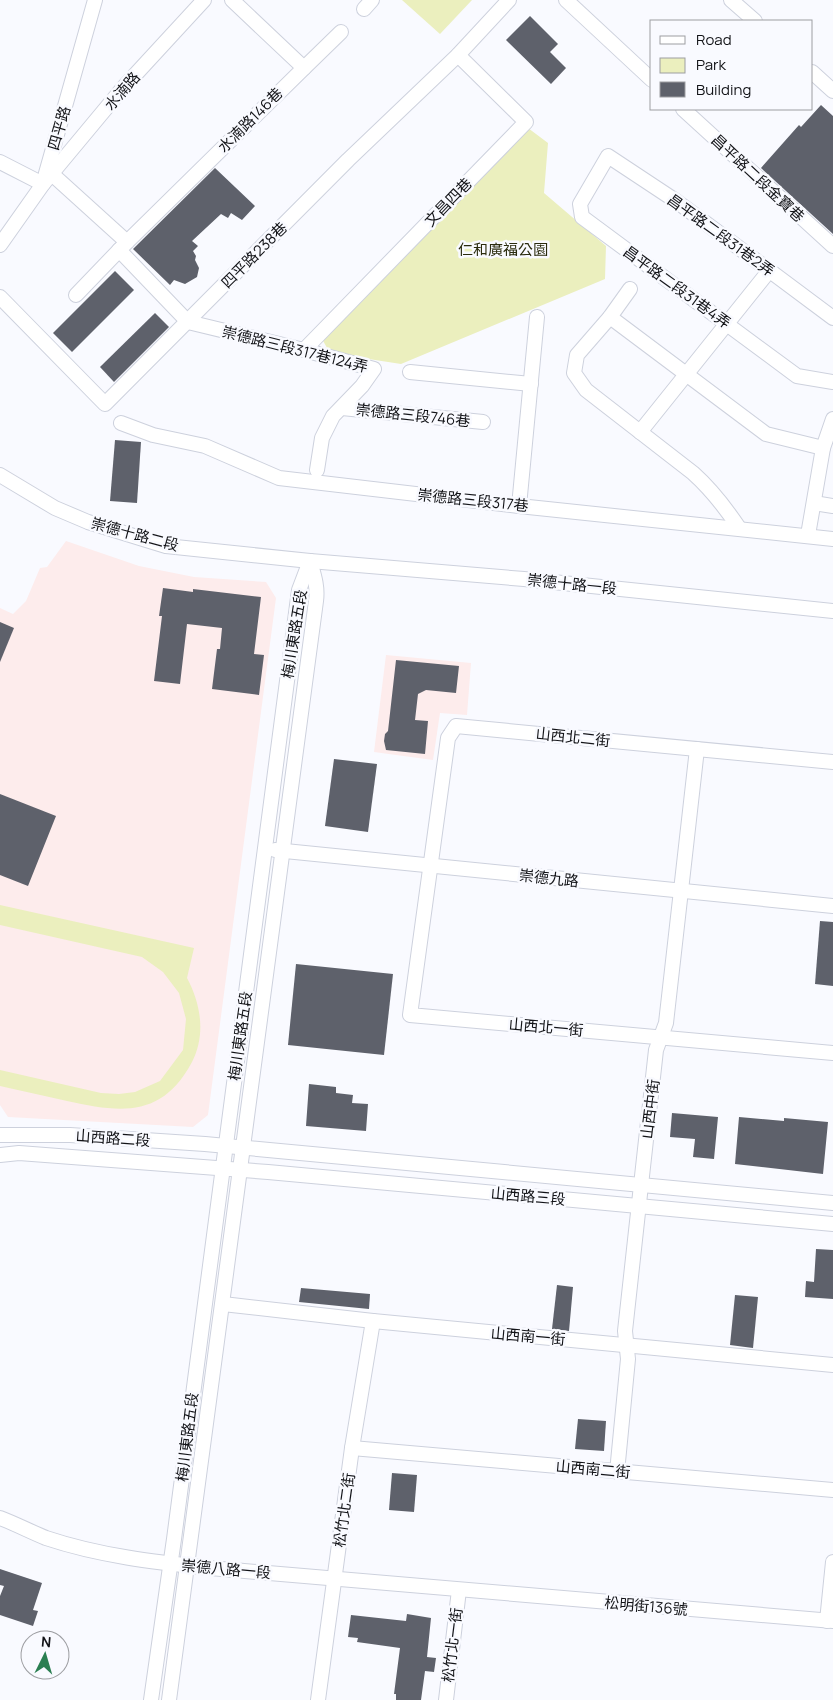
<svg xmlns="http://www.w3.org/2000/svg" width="833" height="1700" font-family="Manrope,'Noto Sans TC',sans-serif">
  <rect width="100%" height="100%" fill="#f9faff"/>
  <g fill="#fdecec">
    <path d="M66,541L139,566L194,577L266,582L276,598L208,1115L193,1127L8,1117L0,1105V608L13,614L26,601L40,568L47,567Z"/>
    <path d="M386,655L471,663L467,715L440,713L433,760L374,752Z"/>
  </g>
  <g fill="#ebefbe">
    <path d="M402,0H472L440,34Z"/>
    <path d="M528,128L548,143L544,193L606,246L605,279L401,364L330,353L322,339Z"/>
    <path d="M0,905L194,948L187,978C201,1004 206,1035 192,1062C162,1118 121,1113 67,1101C45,1096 22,1091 0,1086V1070L101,1093L119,1094L135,1092L160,1081L183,1050L186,1019L179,993L163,972L142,957L0,925Z"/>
  </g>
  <g fill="#5e616b">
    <path d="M530,16L558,44L550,52L566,68L551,84L506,40Z"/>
    <path d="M821,105L833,116V234L761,168L799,125L801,127Z"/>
    <path d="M215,168L255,206L242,220L231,213L228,218L221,214L192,241L198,246L193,251L196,256L195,260L199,268L197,277L185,284L174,280L170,285L133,249Z"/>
    <path d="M115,271L134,290L72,352L53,333Z"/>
    <path d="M155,313L169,327L114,382L100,367Z"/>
    <path d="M115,440L141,442L137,503L110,501Z"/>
    <path d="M163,588L193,592V589L261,597L254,654L264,655L259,695L212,689L217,649H220L222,628L187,624L180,684L154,681L162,616H159Z"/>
    <path d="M0,622L14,628L0,662Z"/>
    <path d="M396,660L459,666L456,693L426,690L418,694L415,720L428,721L425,754L386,750L384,741L385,734L388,731Z"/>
    <path d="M334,759L377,764L368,832L325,826Z"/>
    <path d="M0,794L56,816L28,886L0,875Z"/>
    <path d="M820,921L833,922V986L815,984Z"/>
    <path d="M296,964L393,974L384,1055L288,1045Z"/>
    <path d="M309,1084L336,1087V1093L353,1095L352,1103L368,1104L366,1131L306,1126Z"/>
    <path d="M672,1113L718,1117L714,1159L693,1157L695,1139L670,1137Z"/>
    <path d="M739,1117L784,1121V1118L828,1122L823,1174L735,1164Z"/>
    <path d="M816,1249L833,1250V1299L805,1297L806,1281L814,1282Z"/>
    <path d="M557,1285L573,1287L569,1331L552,1329Z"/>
    <path d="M301,1288L370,1294L369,1309L299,1302Z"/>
    <path d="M735,1295L758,1297L753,1348L730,1345Z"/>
    <path d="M578,1419L606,1421L604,1451L575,1449Z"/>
    <path d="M392,1473L417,1475L414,1512L389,1510Z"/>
    <path d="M0,1569L42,1583L33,1610L38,1611L33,1626L0,1615V1596L4,1586L0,1585Z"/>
    <path d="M407,1614L431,1618L427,1657L436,1658L434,1672L425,1671L421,1700H396V1694H394L400,1648L357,1642L358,1638L348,1637L351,1615L406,1621Z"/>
  </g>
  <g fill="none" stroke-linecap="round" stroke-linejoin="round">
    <defs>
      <g id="minor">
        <path d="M566,0L652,80"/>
        <path d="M731,0L755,21"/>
        <path d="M364,9L372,0"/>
        <path d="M304,68L341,32"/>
        <path d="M812,72L833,91"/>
        <path d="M683,109L833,246"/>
        <path d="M0,162L43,184L122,89L204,0"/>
        <path d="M53,175L127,242"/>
        <path d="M0,245L43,184L95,0"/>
        <path d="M119,250L188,322L304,350L374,369L362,386L333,416L322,438L317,470"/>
        <path d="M630,289L610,317L577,355L574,373L586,390L693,473C712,490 725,507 739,528"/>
        <path d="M76,295L127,242L304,68L232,0"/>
        <path d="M0,297L105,404L348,160L458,55L509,0"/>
        <path d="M610,317L766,434L823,448"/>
        <path d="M833,318L676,201L608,156L580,204L582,217L797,376L833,382"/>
        <path d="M304,350L526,122L458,55"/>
        <path d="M410,372L531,384"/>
        <path d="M342,408L483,422"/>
        <path d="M121,423L153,435L205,446L279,478L519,506L833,539"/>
        <path d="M640,432L769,271"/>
        <path d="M0,475L55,508L88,522L166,546L310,561L524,579L833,611"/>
        <path d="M814,503L833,506"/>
        <path d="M519,506L537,317"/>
        <path d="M808,535L823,448L833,419"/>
        <path d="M833,762L456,726L448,738L410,1015L833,1053"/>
        <path d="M275,850L833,906"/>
        <path d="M0,1135H70L205,1144L833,1203"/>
        <path d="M0,1155L19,1153L268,1172L833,1224"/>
        <path d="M223,1304L373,1321L833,1365"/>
        <path d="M352,1448L833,1490"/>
        <path d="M617,1472L628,1359L625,1331L643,1167L656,1050L666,1023L697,749"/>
        <path d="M0,1518C16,1524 31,1532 46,1538C100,1556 154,1562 210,1568L833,1621"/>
        <path d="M827,1621L833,1562"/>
        <path d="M151,1700L174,1539L299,590L310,561"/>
        <path d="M169,1700L316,601C318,587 314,575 310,561"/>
        <path d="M318,1700L352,1448L373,1321"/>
        <path d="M446,1700L459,1590"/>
      </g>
    </defs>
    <use href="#minor" stroke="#cdd1dd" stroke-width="16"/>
    <use href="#minor" stroke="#fff" stroke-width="14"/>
  </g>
  <g text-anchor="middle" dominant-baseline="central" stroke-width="5" stroke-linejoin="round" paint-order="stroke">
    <g font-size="15" fill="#121317" stroke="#f9faff">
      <text transform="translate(122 91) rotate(-49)">水湳路</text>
      <text transform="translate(250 120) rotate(-45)">水湳路146巷</text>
      <text transform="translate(59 128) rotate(-74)">四平路</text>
      <text transform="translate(758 178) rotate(43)">昌平路二段金寶巷</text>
      <text transform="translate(448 202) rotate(-46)">文昌四巷</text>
      <text transform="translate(721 235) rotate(36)">昌平路二段31巷2弄</text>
      <text transform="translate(254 255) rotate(-45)">四平路238巷</text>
      <text transform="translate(677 287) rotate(36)">昌平路二段31巷4弄</text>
      <text transform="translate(295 349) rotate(14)">崇德路三段317巷124弄</text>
      <text transform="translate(413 415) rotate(6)">崇德路三段746巷</text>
      <text transform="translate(473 500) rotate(6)">崇德路三段317巷</text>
      <text transform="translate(135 534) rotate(15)">崇德十路二段</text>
      <text transform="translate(572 584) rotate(6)">崇德十路一段</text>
      <text transform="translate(294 634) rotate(-81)">梅川東路五段</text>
      <text transform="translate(573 737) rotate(6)">山西北二街</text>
      <text transform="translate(549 878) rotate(6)">崇德九路</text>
      <text transform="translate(546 1027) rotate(5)">山西北一街</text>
      <text transform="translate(240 1036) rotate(-82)">梅川東路五段</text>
      <text transform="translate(650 1109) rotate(-83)">山西中街</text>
      <text transform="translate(113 1138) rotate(4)">山西路二段</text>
      <text transform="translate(528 1196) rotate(5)">山西路三段</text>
      <text transform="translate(528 1336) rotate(5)">山西南一街</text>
      <text transform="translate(187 1437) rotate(-83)">梅川東路五段</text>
      <text transform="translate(593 1469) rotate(5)">山西南二街</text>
      <text transform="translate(344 1510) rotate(-82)">松竹北二街</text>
      <text transform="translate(226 1569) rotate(5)">崇德八路一段</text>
      <text transform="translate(646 1606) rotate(5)">松明街136號</text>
      <text transform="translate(452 1645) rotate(-83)">松竹北一街</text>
    </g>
    <g font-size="15" fill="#2b2c0e" stroke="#f9faff">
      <text x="503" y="249">仁和廣福公園</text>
    </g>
  </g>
  <rect x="650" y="20" width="162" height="90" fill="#f9faff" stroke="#9d9ea2"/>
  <rect x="660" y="36" width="25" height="8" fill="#ffffff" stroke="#9d9ea2"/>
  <text x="696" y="45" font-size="15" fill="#121317">Road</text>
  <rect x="660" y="58" width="25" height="15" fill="#ebefbe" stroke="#9d9ea2"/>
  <text x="696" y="70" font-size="15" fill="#121317">Park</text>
  <rect x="660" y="82" width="25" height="15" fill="#5e616b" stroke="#9d9ea2"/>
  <text x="696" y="95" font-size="15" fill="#121317">Building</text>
  <g transform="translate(45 1655) rotate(5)"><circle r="24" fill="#f9faff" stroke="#9d9ea2"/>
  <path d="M0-4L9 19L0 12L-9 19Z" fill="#2a7f51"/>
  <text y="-8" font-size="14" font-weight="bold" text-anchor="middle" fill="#121317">N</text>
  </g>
</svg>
